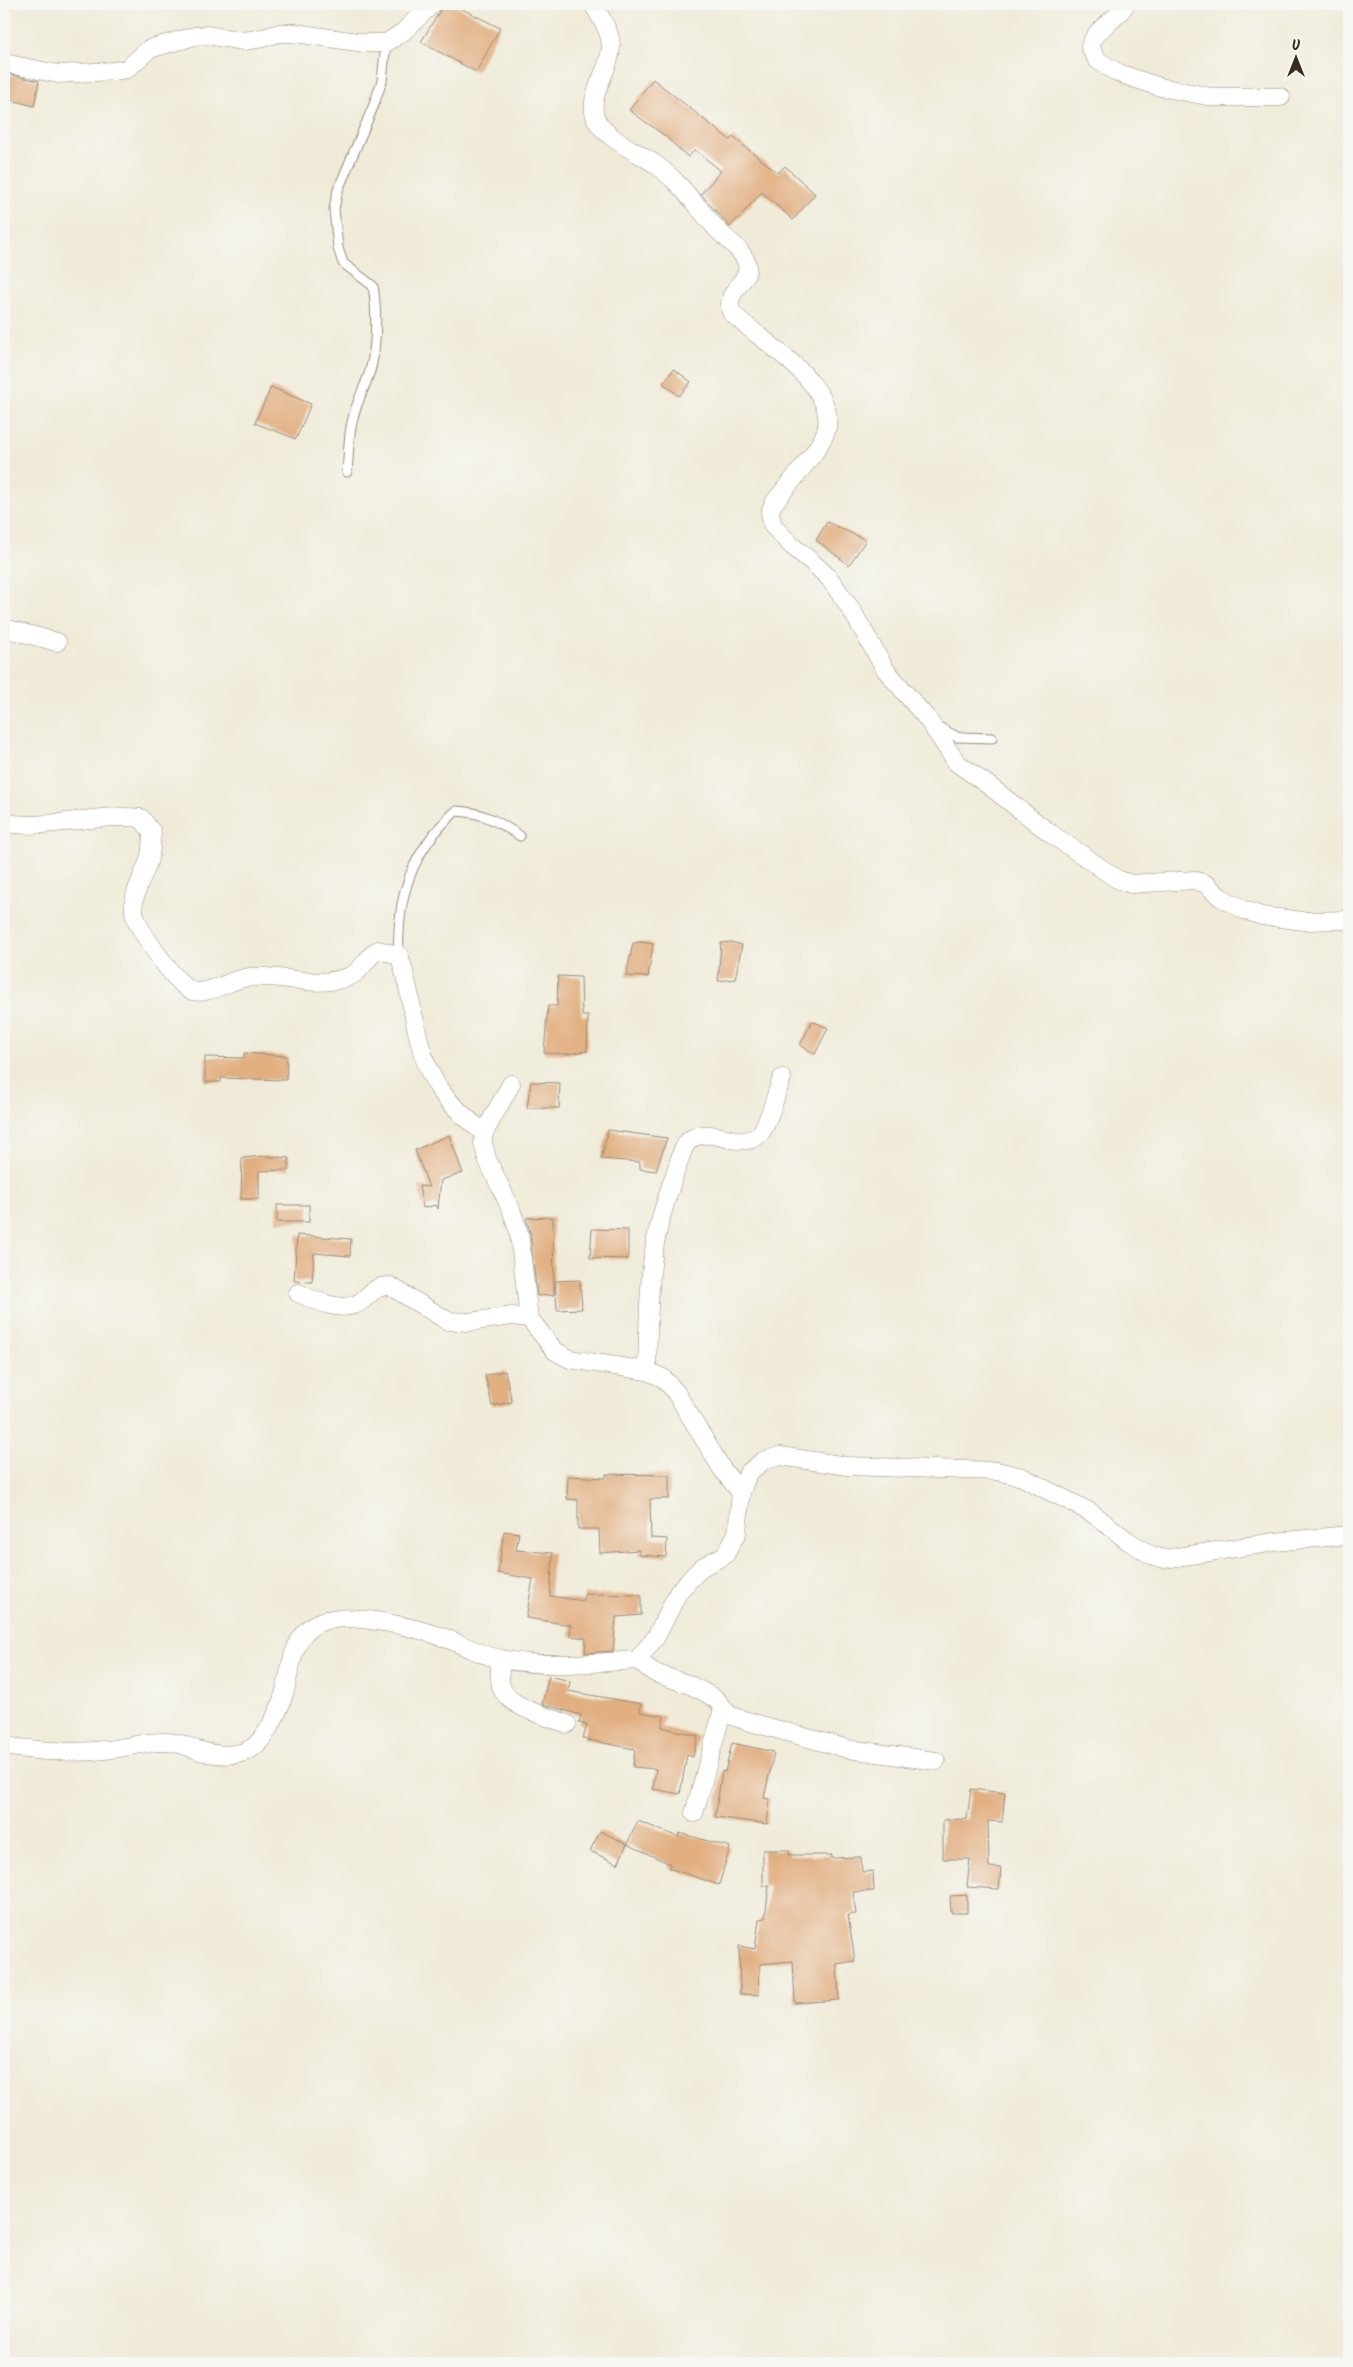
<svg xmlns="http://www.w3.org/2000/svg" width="1353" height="2367" font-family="Kalam,sans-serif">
  <rect width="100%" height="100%" fill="#f6f6f2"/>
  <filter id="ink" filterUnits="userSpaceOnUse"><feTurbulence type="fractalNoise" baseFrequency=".02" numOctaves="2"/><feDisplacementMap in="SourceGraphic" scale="10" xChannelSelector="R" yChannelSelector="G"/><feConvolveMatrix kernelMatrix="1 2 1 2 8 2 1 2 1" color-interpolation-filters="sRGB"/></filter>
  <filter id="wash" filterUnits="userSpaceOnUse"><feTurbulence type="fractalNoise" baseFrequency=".0096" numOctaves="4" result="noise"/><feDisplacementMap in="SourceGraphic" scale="20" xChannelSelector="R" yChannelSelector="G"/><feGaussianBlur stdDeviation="1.12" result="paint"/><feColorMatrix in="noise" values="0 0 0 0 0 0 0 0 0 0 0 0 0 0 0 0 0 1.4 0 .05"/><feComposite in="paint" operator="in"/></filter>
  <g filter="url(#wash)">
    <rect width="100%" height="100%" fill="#f0ebd8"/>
    <g id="blocks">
      <g fill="#e2af81">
        <path d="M444,4H452L500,28L476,72L421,42Z"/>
        <path d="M6,74L39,81L34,106L4,98Z"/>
        <path d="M653,79L730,140L733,137L778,173L785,166L815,194L793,220L762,192L730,227L701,194L721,171L695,150L688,157L664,135L629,110Z"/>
        <path d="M674,369L691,382L679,396L663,383Z"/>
        <path d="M271,387L311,404L296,439L255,423Z"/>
        <path d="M827,522L866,540L849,565L816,540Z"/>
        <path d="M640,942L653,944L648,977L626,976L633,943Z"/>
        <path d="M731,942L742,945L735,979L718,981L721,943Z"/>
        <path d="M558,976L581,977L582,1016H588L587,1051L566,1054L544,1053L548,1006H557Z"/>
        <path d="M812,1021L828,1028L815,1054L800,1045Z"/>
        <path d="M244,1053L287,1056L286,1080L221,1078V1082H205V1057L244,1058Z"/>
        <path d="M531,1082L560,1083L559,1108H527Z"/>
        <path d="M608,1130L667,1138L656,1171L640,1169V1162L601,1159Z"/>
        <path d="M449,1135L463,1173L441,1180L438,1209L436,1205L423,1208L419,1186L429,1187L415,1150Z"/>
        <path d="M264,1156L289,1158V1170L259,1171V1199H241L242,1158Z"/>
        <rect x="277" y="1205" width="32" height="17"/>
        <path d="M553,1217L554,1295L537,1296L530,1232L526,1218Z"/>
        <path d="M592,1229L628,1230V1259L590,1258Z"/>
        <path d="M297,1235L351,1239L350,1256L314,1253L312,1282L294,1281Z"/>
        <path d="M580,1280L582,1309L557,1310L555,1281Z"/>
        <path d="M505,1371L512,1402L492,1406L485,1375Z"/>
        <path d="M606,1474L669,1475V1499H650L651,1538L667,1539L666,1557L639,1555V1550L600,1553L599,1529H578V1500L567,1499L568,1476L606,1478Z"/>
        <path d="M504,1531L519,1533L516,1550L553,1553L550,1596L584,1601V1594L641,1595V1615L616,1617L613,1651L585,1653L586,1638L570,1636L571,1625L526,1618L533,1579L498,1573Z"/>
        <path d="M549,1676L570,1681L568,1691L641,1704L640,1712L664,1716L662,1727L698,1736L693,1757L687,1755L680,1794L653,1789L656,1769L633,1767L635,1749L583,1739L587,1725L579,1723L581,1715L542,1704Z"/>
        <path d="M732,1743L774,1752L764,1798L770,1799L767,1824L715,1817L722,1771L725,1772Z"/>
        <path d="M971,1789L1005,1793L1002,1822L988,1821L989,1867L1001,1868L999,1889L967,1887L970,1859H943V1820L967,1819Z"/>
        <path d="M638,1821L678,1837L679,1833L730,1847L719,1885L669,1868L670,1864L627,1844Z"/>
        <path d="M600,1831L627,1844L618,1864L590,1851Z"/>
        <path d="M763,1850H789V1855H832L831,1858L861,1857L862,1872L873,1871L874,1891L853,1892L856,1914L848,1915L855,1961L837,1964L839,2000L795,2003L793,1961L760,1964L759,1995L740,1994L739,1946L755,1949L759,1919L765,1918L769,1886H763Z"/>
        <path d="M967,1895V1913H951L950,1896Z"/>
      </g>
    </g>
  </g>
  <g filter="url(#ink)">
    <use href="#blocks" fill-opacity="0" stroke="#968a7b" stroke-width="1"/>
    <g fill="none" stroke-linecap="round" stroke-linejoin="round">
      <defs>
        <g id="lane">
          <path d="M347,472C349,454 348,435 353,418C357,401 365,387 370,371C377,348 377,309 373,286L343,263L338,248L334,209L338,190L373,107L382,81L386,43"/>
          <path d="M937,726L957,737L992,738"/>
          <path d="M399,955C396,897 412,850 456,811C483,812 497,821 520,836"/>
        </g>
        <g id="street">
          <path d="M593,4C600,17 610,30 611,45C612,70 584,97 597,121C607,139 639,153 655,164C679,181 695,205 715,227C724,238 740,247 746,261C754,281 724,288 731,312C759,341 849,390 823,438C811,461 789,483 773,504L770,513L773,526L792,546L811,561L829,578L851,609L885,669L929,721L957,763L988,785L1050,833L1117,879L1131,884L1194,880L1206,884L1220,897L1244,910L1262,916L1304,921L1349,920"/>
          <path d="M1126,4C1116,22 1096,26 1090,47L1097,60L1118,73L1160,87L1212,97H1281"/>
          <path d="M4,63L58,74L113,71L127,69L149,49L195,36L206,35L244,41L263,38L279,33H295L364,43H386L403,32L432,4"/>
          <path d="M4,628L57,642"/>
          <path d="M4,823C50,830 95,813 141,818L152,832C151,841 152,850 149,859C144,877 129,897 135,916C140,932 177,986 192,991C207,996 233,978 250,977C283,974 315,989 348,977C361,973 366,957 378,950L399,955C415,999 413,1051 440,1090C452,1107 469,1120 484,1133"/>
          <path d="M511,1084L484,1133L483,1143L487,1159L511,1209L519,1233L529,1318L555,1351L570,1359L647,1371L663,1378L675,1391L722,1469L741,1493"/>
          <path d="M298,1293C315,1301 346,1315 363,1300C373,1291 376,1286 390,1286L448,1321L469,1322L512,1316L529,1318"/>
          <path d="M647,1371C648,1336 648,1300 652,1265C655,1233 665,1203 675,1173C679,1163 682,1145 691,1139C713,1124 745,1155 762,1131C770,1119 776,1093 782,1078"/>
          <path d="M500,1659C500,1668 499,1678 501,1686C507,1708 548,1716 567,1724"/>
          <path d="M637,1660L655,1673L690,1685L706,1693L717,1700L729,1715L747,1721L848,1749L936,1761"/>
          <path d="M4,1746C38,1751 70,1754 105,1750C128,1748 153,1739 176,1743C183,1744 190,1748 197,1750C214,1755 237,1758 252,1748C266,1739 280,1709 284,1694C292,1666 292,1628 326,1620C357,1613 418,1628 448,1639C465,1646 483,1656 501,1659C545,1668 593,1663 637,1660L656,1637L679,1591L702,1567L725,1555L737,1533L741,1493L748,1473L763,1461L780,1456L847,1466L997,1471L1022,1477L1092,1513L1128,1541L1151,1555L1164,1559L1275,1542L1349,1535"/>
          <path d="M694,1813L723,1709"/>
        </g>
      </defs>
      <use href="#lane" stroke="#968a7b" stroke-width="11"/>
      <use href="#street" stroke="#968a7b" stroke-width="19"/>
      <use href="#lane" stroke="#fff" stroke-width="9"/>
      <use href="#street" stroke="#fff" stroke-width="18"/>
    </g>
  </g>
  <rect width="1353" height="2367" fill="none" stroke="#f6f6f2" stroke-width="20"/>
  <g transform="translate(1296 58)" stroke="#f6f6f2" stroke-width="4" paint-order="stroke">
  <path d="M0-4L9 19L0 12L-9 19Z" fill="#3b2a1e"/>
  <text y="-8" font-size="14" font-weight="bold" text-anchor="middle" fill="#3b2a1e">U</text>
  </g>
</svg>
